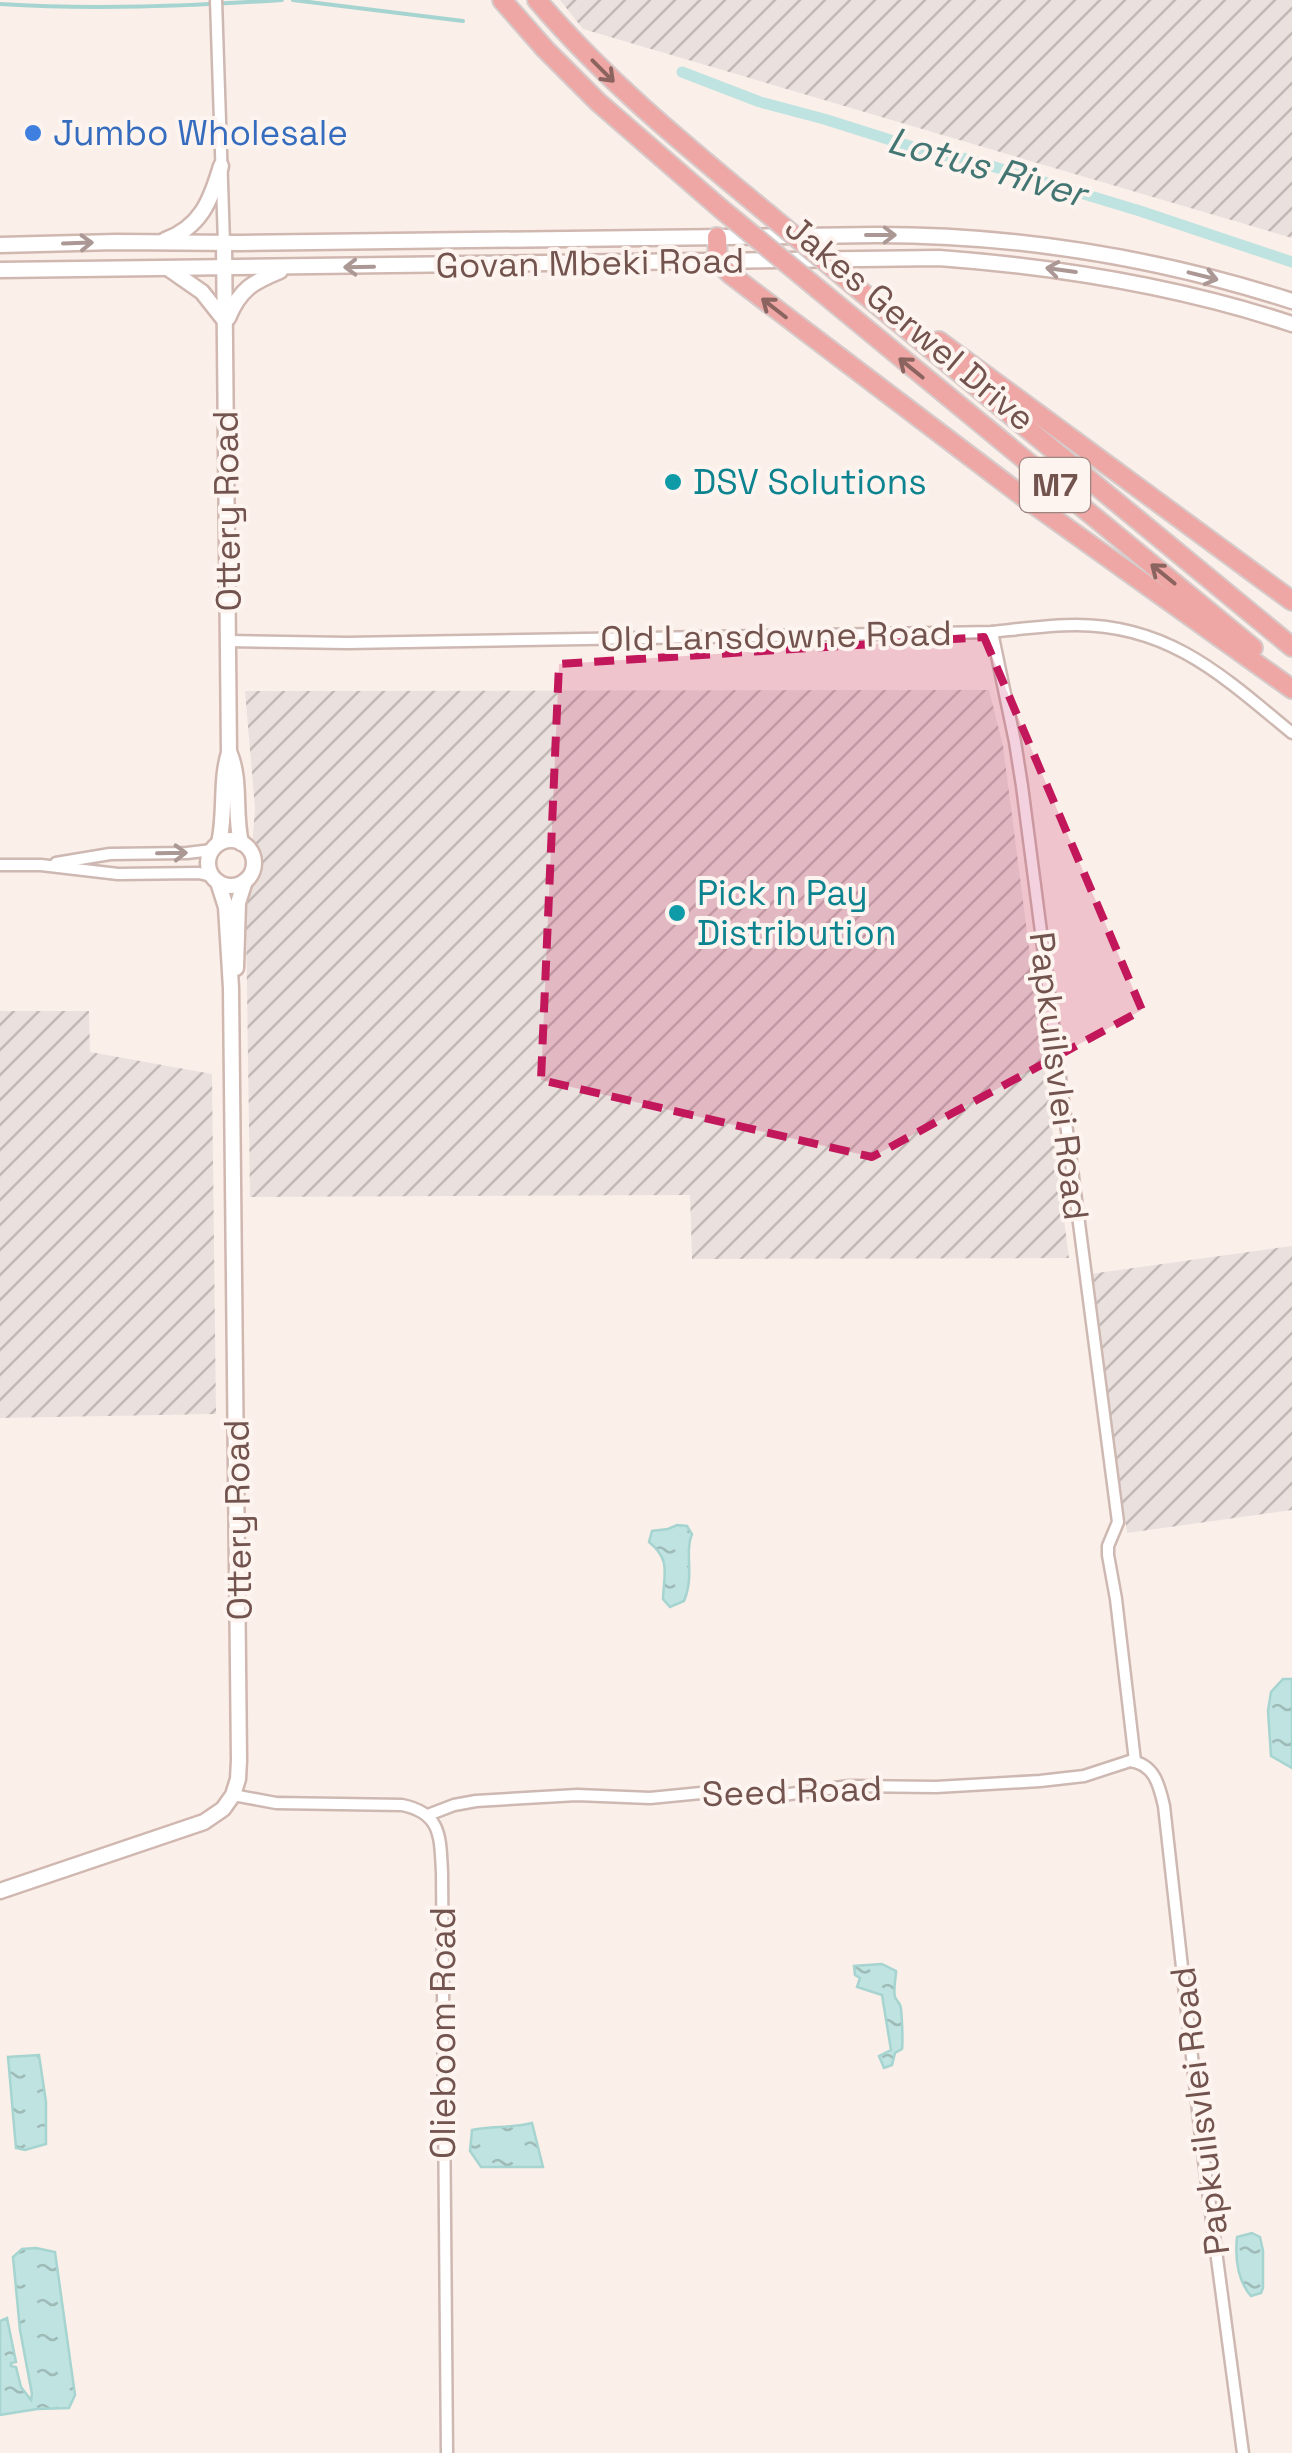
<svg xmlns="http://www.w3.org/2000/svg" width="1292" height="2453" font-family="'Space Grotesk',sans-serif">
  <defs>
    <pattern id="industrial-furrows" width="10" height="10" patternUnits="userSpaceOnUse" patternTransform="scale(2.5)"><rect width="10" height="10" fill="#eae1de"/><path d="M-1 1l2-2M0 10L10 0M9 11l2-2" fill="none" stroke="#c2b9b6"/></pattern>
    <pattern id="water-ripples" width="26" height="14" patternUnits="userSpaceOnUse" patternTransform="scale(2.5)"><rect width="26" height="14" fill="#bee3e0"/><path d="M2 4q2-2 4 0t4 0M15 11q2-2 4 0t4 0" fill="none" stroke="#9fbbb8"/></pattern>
  </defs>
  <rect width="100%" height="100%" fill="#fbefe9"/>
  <g fill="url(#industrial-furrows)">
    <path d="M560,0H1292V238L583,29Z"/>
    <path d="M989,690L1003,746L1069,1258L692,1259L690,1195L250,1197L246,922L255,809L245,691Z"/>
    <path d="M0,1011H89L90,1052L212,1074L216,1414L0,1418Z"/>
    <path d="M1292,1246V1510L1127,1533L1090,1274Z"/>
  </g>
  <g fill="url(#water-ripples)" stroke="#a6d4d0" stroke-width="2.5">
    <path d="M677,1525L687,1526L692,1534C684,1553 695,1575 684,1601L670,1607L663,1599C664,1573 671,1560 649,1542L652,1531L668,1529Z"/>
    <path d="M1283,1679H1292V1768L1271,1756L1268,1711L1271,1692Z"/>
    <path d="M882,1964L896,1971C896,1978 893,1990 895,1997C896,2000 899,2002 900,2005C902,2008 903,2043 902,2049L895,2053L892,2065L884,2068L879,2056L891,2050L882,1995L857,1987L860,1978L855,1975L854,1966Z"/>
    <path d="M39,2055L46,2102V2144L25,2150L16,2148L8,2057Z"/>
    <path d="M532,2123L543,2167H481L470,2151L472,2130C492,2126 512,2128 532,2123Z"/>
    <path d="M1252,2233L1260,2237L1263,2251V2288L1261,2293L1251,2296C1237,2280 1235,2258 1237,2237Z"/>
    <path d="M36,2248L55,2252L75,2395L69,2408L37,2409L0,2415V2321L7,2318L16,2362L11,2363V2366L16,2367L21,2387L31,2400L32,2394L20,2330L13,2257L22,2249Z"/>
  </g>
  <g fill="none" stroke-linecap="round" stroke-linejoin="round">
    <g stroke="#a6d4d0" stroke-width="4">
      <path d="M293,0L463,21"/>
      <path d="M0,4C94,10 188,6 282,0"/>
    </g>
    <path stroke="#bee3e0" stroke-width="11" d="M682,72L760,102L824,119L935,154L968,159L1140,211L1292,262"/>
    <defs>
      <g id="street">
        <path d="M216,0L224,243"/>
        <path d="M992,632L1015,742L1022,786L1118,1522L1108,1546V1555L1116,1599L1135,1761"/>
        <path d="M228,641L347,643L992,632C1020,629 1048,625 1076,625C1170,625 1224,677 1292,733"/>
        <path d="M56,863L110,854L187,853L212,850"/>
        <path d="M0,865H41L118,874L199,873L211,876"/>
        <path d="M233,1795L276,1803L402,1805C442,1813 440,1838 442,1872L447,2453"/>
        <path d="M428,1815L454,1805L476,1801L577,1795L650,1798L701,1793L724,1796H775L849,1786L936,1787L1040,1781L1084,1776L1130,1761C1154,1764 1159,1784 1164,1806L1202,2146L1243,2453"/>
      </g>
      <g id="secondary">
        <path d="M165,240C201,227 211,200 221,166"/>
        <path d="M0,245L116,242L241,243L877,235C1018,235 1158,258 1292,301"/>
        <path d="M169,269L202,292L225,321"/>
        <path d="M0,270L939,258C1060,267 1177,286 1292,324"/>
        <path d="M228,318C240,289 253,282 280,271"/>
        <path d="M230,754C241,781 234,813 241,843"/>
        <circle cx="231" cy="863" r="23"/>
        <path d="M219,843C226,813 220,781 229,753L224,243"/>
        <path d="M236,968L238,903L245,881"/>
        <path d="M0,1891L204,1822L223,1809L233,1795L238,1779L239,1760L231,988L226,907L218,882"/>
      </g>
      <g id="highway">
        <path d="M502,0L545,49L598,102L720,208"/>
        <path d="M537,0C605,80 686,146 767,213"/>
        <path d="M717,237L718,262L730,274L1025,498L1292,689"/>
        <path d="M818,289L1253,648"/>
        <path d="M863,293L1292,647"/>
        <path d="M939,341L1292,601"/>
      </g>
    </defs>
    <use href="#street" stroke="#ceb8b2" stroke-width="15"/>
    <use href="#secondary" stroke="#d0b7b0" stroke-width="19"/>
    <use href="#highway" stroke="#d5cbca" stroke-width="22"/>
    <use href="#street" stroke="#fff" stroke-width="10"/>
    <use href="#secondary" stroke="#fff" stroke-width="14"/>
    <use href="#highway" stroke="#efa7a5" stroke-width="18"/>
    <defs>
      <g id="highway-bridge">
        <path d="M720,208L818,289"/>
        <path d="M767,213L863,293"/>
      </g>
    </defs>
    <use href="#highway-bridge" stroke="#d5cbca" stroke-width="22" stroke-linecap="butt"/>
    <use href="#highway-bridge" stroke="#efa7a5" stroke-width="18"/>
  </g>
  <defs><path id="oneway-shaft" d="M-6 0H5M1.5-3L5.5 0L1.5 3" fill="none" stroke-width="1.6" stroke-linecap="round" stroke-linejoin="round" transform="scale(2.5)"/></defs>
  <g stroke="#8c645f">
    <use href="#oneway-shaft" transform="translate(603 71) rotate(45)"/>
    <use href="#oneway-shaft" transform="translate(774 308) rotate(-142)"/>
    <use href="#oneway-shaft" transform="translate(911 368) rotate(-141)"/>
    <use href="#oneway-shaft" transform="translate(1163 574) rotate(-141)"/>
  </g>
  <g stroke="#ab9895">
    <use href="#oneway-shaft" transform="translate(881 235)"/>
    <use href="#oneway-shaft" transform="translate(78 243) rotate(-2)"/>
    <use href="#oneway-shaft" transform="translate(359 267) rotate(179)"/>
    <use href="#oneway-shaft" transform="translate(1061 270) rotate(-172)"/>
    <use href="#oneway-shaft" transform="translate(1203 276) rotate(14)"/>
    <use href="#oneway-shaft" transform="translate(172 853) rotate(-1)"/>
  </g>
  <path fill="#c2185b" fill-opacity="0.2" stroke="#c2185b" stroke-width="8" stroke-dasharray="20 12" stroke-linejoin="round" d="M984,637L1142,1010L872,1157L541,1080L559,664Z"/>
  <circle fill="#3f7fe0" stroke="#fdf4ef" stroke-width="4" cx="33" cy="133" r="10"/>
  <g fill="#0f9aa8" stroke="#fdf4ef" stroke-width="4">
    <circle cx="673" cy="482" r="10"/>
    <circle cx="677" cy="913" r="10"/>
  </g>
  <g text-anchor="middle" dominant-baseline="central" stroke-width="8" stroke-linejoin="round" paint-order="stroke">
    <rect fill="#fdf4ef" stroke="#9c837e" stroke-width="2.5" x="1020" y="458" width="70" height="54" rx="8"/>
    <g font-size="32" font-weight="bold" fill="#73534e">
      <text x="1055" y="485">M7</text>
    </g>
    <g font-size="35" fill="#366cbe" stroke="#fdf4ef" text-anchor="start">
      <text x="53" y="133">Jumbo Wholesale</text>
    </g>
    <g font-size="35" fill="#73534e" stroke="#fdf4ef">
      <text transform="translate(590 263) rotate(-1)">Govan Mbeki Road</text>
      <text transform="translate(910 323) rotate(40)">Jakes Gerwel Drive</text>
      <text transform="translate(227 511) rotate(-91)">Ottery Road</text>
      <text transform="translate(776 636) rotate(-1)">Old Lansdowne Road</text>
      <text transform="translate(1059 1076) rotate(83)">Papkuilsvlei Road</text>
      <text transform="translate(238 1520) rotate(-91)">Ottery Road</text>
      <text transform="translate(792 1791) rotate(-2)">Seed Road</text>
      <text transform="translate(443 2033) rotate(-90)">Olieboom Road</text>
      <text transform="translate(1200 2111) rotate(-97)">Papkuilsvlei Road</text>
    </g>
    <g font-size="35" fill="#0d838f" stroke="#fdf4ef" text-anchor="start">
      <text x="693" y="482">DSV Solutions</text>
      <text x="697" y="893">Pick n Pay<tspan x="697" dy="40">Distribution</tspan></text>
    </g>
    <g font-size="38" font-style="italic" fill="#437673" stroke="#fdf4ef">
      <text transform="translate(987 167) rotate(16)">Lotus River</text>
    </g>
  </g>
</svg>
